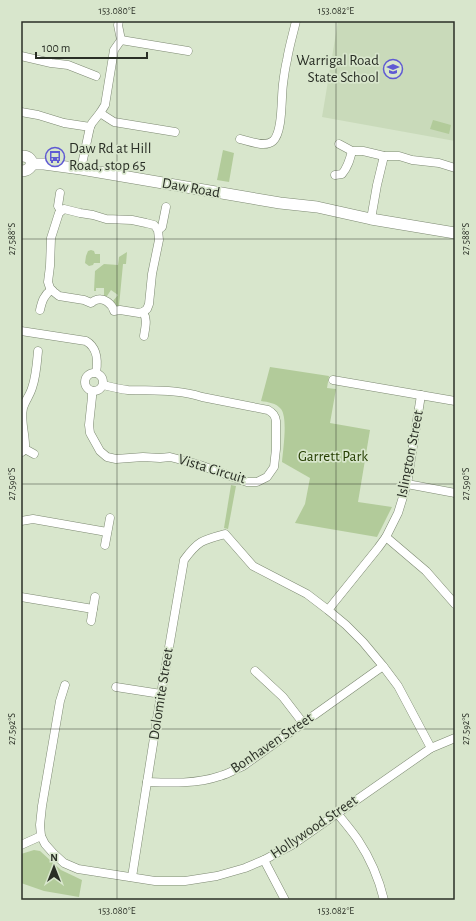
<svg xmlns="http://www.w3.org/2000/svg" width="476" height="921" font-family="'Alegreya Sans',sans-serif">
  <rect width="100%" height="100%" fill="#d8e6cc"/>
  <path fill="#c9daba" d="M338,21H455V141L322,117Z"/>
  <g fill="#b2cb9a">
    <path d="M433,120L451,125L449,134L430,129Z"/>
    <path d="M223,150L234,153L229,182L217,180Z"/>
    <path d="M91,250L94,251L95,254H100V263H94L93,265L89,266L85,263L86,256L88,251Z"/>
    <path d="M127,252L126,264H123L119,306H117L113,301L118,295L111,290L107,296H104V288H96V291H94L95,271L104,264L118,265L119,257Z"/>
    <path d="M270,367L329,376L327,388L336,389L330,423L370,430L358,502L392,507L377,537L295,523L305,504L310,478L282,462C283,450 288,418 281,409C276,403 268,402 261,401Z"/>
    <path d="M231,485L236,486L228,529L224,528Z"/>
    <path d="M34,850L40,851L61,870L82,880L79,897L44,891L21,883V854Z"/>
  </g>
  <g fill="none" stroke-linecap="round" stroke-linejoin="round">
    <defs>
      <g id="street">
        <path d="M121,40L188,51"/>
        <path d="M21,56L51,63L68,65L96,76"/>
        <path d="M21,112L38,115L64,123L90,127"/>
        <path d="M100,113L114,122L175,132"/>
        <path d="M240,139C249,141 265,148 273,141C283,132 281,98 283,84C284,76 285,68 287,60C289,47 293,34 296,21"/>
        <path d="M339,144L352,151H363L384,156H399L412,160L439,163L455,168"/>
        <path d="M81,169L90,127L92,123L100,113L105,105L114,50L121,40L118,25L119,21"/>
        <path d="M335,175L342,174C348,167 350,159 352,151"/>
        <path d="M60,193L58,206L61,211"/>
        <path d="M64,209L80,213L93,215L106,219L132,220L146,223L154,225L158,230L159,240L152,274L149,304L147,309L143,312L139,313L120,310L114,311C112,304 104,297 96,300C94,300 93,302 91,303L84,300L59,296L54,292L50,288L48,282L50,266L51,238L59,213Z"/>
        <path d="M371,219L377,185L384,156"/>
        <path d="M158,230L162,227L166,207"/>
        <path d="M40,310C42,301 44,295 51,290"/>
        <path d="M143,312C148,320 145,328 144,336"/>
        <path d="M21,331L86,341C98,348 98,361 96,373"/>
        <circle cx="94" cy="382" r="9"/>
        <path d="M333,380L455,401"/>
        <path d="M92,391V397L89,425L90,433L100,451L107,457L116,459L143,457L160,458L170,457L197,464L247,482H257L267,477L274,467L276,449V421C275,415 273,413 268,410L202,397C178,389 153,391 128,390C119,389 111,387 103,385"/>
        <path d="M25,449C26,436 20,422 23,408C25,401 30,395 32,388C36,377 37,363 38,351"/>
        <path d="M22,452L25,449L34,454"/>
        <path d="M407,484L455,493"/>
        <path d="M21,521L33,519L107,532"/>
        <path d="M386,537L426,571L455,604"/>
        <path d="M105,545L110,518"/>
        <path d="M21,597L93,609"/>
        <path d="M328,610L378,548L386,537L398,513L407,484L421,395"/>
        <path d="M91,621L95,597"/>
        <path d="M255,671L283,697L303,723"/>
        <path d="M65,685L60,701L42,806L40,825L41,836L45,844L53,853L64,863L78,869L155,881H185L217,876L245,868L264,860L292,845L431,748L455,738"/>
        <path d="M116,687L161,694"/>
        <path d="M147,782C171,783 197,784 220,776C228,774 236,769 243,766L383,666"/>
        <path d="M337,813C344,822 352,831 358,840C370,858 379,879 384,900"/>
        <path d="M21,845L41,836"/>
        <path d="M264,860L285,900"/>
        <path d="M132,877L161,694L184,560C198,541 202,540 225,534L253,566L307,594L328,610L346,625L363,642L383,666L398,686L431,748"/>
      </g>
      <g id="secondary">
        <path d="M21,156C35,155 35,171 21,171"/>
        <path d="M31,164H44L81,169L280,203L317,207L371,219L455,233"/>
      </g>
    </defs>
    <use href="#street" stroke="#7d8972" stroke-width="9"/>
    <use href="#secondary" stroke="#7d8972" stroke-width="12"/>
    <use href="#street" stroke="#fff" stroke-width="8"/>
    <use href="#secondary" stroke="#fff" stroke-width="11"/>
  </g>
  <path fill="none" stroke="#2a2f26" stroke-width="1" stroke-opacity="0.45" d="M117,21V900M336,21V900M21,239H455M21,484H455M21,729H455"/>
  <defs>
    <symbol id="school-ring" viewBox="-11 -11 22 22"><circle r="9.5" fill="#d8e6cc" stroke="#5f5ad3" stroke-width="1.5"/><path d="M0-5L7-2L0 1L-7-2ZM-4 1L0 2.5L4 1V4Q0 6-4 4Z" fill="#5f5ad3"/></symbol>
    <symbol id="bus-ring" viewBox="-11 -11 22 22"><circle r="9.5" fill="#d8e6cc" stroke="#5f5ad3" stroke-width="1.5"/><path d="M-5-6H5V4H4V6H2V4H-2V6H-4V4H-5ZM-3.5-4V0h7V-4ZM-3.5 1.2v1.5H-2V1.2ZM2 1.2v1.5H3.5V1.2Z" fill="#5f5ad3"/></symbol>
  </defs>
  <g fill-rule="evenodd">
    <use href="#school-ring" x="382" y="58" width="22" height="22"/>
    <use href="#bus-ring" x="44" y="146" width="22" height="22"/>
  </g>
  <g text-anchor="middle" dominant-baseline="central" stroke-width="3.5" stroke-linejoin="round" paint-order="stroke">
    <g font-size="15" fill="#2a2f26" stroke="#d8e6cc" text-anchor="end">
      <text x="379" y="60">Warrigal Road<tspan x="379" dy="17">State School</tspan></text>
      <text x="69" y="148" text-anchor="start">Daw Rd at Hill<tspan x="69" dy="17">Road, stop 65</tspan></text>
    </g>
    <g font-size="15" fill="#2a2f26" stroke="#d8e6cc">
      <text transform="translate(191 188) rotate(10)">Daw Road</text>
      <text transform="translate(410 454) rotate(-79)">Islington Street</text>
      <text transform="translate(212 469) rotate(17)">Vista Circuit</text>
      <text transform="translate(161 694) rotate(-81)">Dolomite Street</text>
      <text transform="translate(272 743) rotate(-34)">Bonhaven Street</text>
      <text transform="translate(314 827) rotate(-34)">Hollywood Street</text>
    </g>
    <g font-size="15" fill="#253e00" stroke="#d8e6cc">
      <text x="333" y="456">Garrett Park</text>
    </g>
  </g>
  <rect width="476" height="921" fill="none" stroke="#d8e6cc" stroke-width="44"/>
  <g transform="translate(54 867)" stroke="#d8e6cc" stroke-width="3" paint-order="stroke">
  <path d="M0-3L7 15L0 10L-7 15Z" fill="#2a2f26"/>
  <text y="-6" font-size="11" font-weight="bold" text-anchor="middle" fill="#2a2f26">N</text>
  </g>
  <path d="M36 52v6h111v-6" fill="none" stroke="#2a2f26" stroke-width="2"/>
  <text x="42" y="52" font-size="12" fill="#2a2f26" stroke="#d8e6cc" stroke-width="3" paint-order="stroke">100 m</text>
  <rect x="22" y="22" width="432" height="877" fill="none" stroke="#2a2f26" stroke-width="1.5"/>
  <g font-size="10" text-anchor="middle" fill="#2a2f26">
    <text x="117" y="14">153.080°E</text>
    <text x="336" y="14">153.082°E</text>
    <text transform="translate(11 239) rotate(-90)" y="4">27.588°S</text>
    <text transform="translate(465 239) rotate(-90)" y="4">27.588°S</text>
    <text transform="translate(11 484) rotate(-90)" y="4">27.590°S</text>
    <text transform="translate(465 484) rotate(-90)" y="4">27.590°S</text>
    <text transform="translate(11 729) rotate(-90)" y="4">27.592°S</text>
    <text transform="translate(465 729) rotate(-90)" y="4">27.592°S</text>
    <text x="117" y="914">153.080°E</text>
    <text x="336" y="914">153.082°E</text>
  </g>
</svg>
